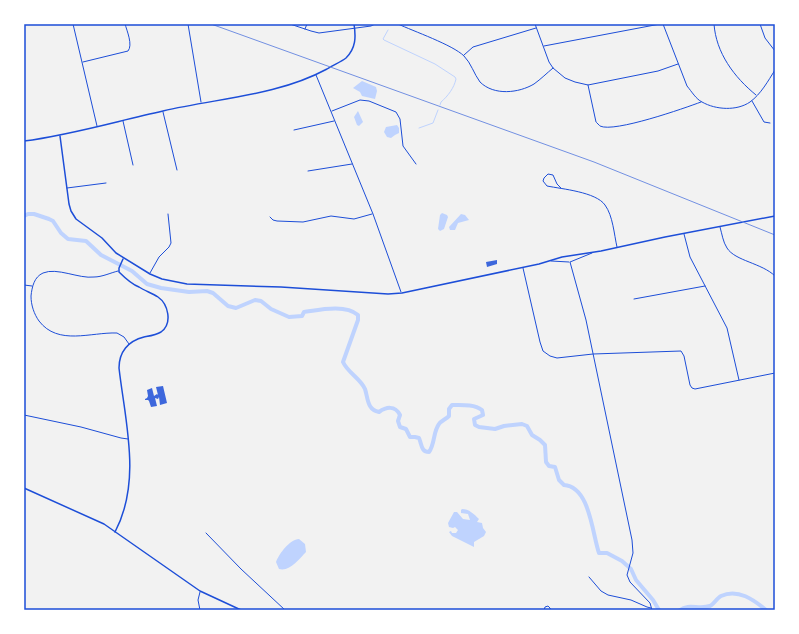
<svg xmlns="http://www.w3.org/2000/svg" width="799" height="634" font-family="Helvetica,sans-serif">
  <rect width="100%" height="100%" fill="#f2f2f2"/>
  <g fill="#bfd3fe">
    <path d="M362,81L376,87L377,91L375,99L362,96L360,92L353,88Z"/>
    <path d="M358,111L363,122L359,126L357,125L354,117Z"/>
    <path d="M397,125L399,128V133L395,135L391,138L387,137L384,132L386,127Z"/>
    <path d="M442,213L447,215L448,217L444,229L440,231L438,229L440,215Z"/>
    <path d="M461,214L465,215L469,220L458,223L455,230H450L449,227Z"/>
    <path d="M462,509C469,509 474,514 479,519L477,522L482,523L483,528L486,532L484,536L474,542V547L452,536L449,532L451,531L452,533H456L458,530L455,527L453,528L449,527L448,523L454,512H457L463,519L470,520L468,514L461,513V510Z"/>
    <path d="M299,539L305,544L306,552C299,559 290,572 279,569L276,562C279,554 290,539 299,539Z"/>
  </g>
  <g fill="none" stroke-linecap="round" stroke-linejoin="round">
    <g stroke="#bfd3fe" stroke-width="1">
      <path d="M388,30L383,39L384,40L435,64L455,77L456,79C454,88 448,96 441,102L440,105"/>
      <path d="M419,128L433,123L438,110"/>
    </g>
    <g stroke="#bfd3fe" stroke-width="4">
      <path d="M24,216L28,214H34L49,219L53,221L61,233L68,239L86,241L101,255L132,271L147,284L161,288L189,292L207,291L213,293L228,306L236,308L255,300L261,301L271,309L289,317L302,316L304,312C319,310 345,304 358,315V320L343,362C348,373 360,378 365,389C368,398 367,410 379,412C386,407 395,405 400,415L398,421L400,427L406,429L410,437H415L419,438C422,445 421,452 429,452C435,444 433,432 439,424C441,421 446,419 449,416V409L452,405C462,405 474,404 482,410L483,415L474,419L475,425L479,427L495,429L504,426L522,424L527,426L532,435L540,440L545,445L546,462L549,466L555,467L559,480L564,485C590,487 592,533 599,553H607L622,561L631,569L636,580L653,600L659,610"/>
      <path d="M680,610C689,603 699,610 710,606C714,604 717,598 721,596C738,588 754,600 766,610"/>
    </g>
  </g>
  <g fill="#3d67dc">
    <path d="M497,260V264L487,267L486,262Z"/>
    <path d="M163,386L167,403L160,405L159,397L158,399L155,398L157,406L151,407L149,401L148,400H145V399L147,398L148,396L147,390L152,388L154,396L157,394L158,395L156,387Z"/>
  </g>
  <g fill="none" stroke-linecap="round" stroke-linejoin="round">
    <g stroke="#1d4ed8" stroke-width="1">
      <path d="M73,24L97,126"/>
      <path d="M188,24L201,102"/>
      <path d="M290,24L311,31L319,33L371,26L375,24"/>
      <path d="M398,24C413,31 453,45 464,56C471,63 474,74 480,82C494,96 519,93 534,84C541,79 547,73 553,68"/>
      <path d="M535,24L549,62L553,68L565,78L575,82L588,85L658,71L678,64"/>
      <path d="M663,24L687,86C692,92 696,99 702,102C716,110 737,111 750,102C761,94 768,81 775,70"/>
      <path d="M714,24C716,53 734,77 756,95"/>
      <path d="M760,24L765,38L775,51"/>
      <path d="M305,29L307,24"/>
      <path d="M544,46L660,24"/>
      <path d="M464,55L473,47L536,28"/>
      <path d="M83,62L128,51C133,45 127,31 125,24"/>
      <path d="M316,75L373,214L401,292"/>
      <path d="M588,85L596,122C596,122 600,126 600,126C614,133 685,108 701,102"/>
      <path d="M752,101L764,122L770,123"/>
      <path d="M332,111L360,100L369,101L396,112L400,119L403,146L416,164"/>
      <path d="M163,112L177,170"/>
      <path d="M123,121L133,165"/>
      <path d="M294,130L334,121"/>
      <path d="M308,171L352,164"/>
      <path d="M67,188L106,183"/>
      <path d="M561,188L557,184L553,175L548,174L544,178L543,181L547,186C562,189 596,192 605,205C613,216 614,234 617,247"/>
      <path d="M270,217L273,220L277,221L303,222L331,216L354,219L372,214"/>
      <path d="M720,227C722,234 723,242 727,248C735,261 762,263 775,276"/>
      <path d="M684,234L690,257L727,328L739,380"/>
      <path d="M592,253L570,262L586,320L632,540L633,553L627,575L630,582L650,603L652,610"/>
      <path d="M551,261L569,262"/>
      <path d="M523,268L540,342L543,351L550,356L557,358L593,354L681,351L684,356L690,385L692,388L695,389L775,373"/>
      <path d="M118,271C110,273 102,277 94,277C79,279 57,267 43,273C34,277 32,287 31,296C31,305 34,314 39,321C58,346 91,332 117,333L124,337L129,344"/>
      <path d="M150,273L159,257L169,247L171,243L168,214"/>
      <path d="M24,285L32,286"/>
      <path d="M634,299L705,286"/>
      <path d="M24,415L81,427L121,438L128,439"/>
      <path d="M206,533L241,569L285,610"/>
      <path d="M589,577L601,591L608,595L631,600L647,607L651,608"/>
      <path d="M200,610L198,600L200,592"/>
      <path d="M544,610L545,607L548,606L550,608L551,610"/>
    </g>
    <g stroke="#1d4ed8" stroke-width="1.5">
      <path d="M60,136L69,204L71,211L76,219L102,238L116,253L150,274L162,279L187,284L281,287L388,294L402,293L539,264L562,257L601,251L665,237L775,216"/>
      <path d="M24,141C71,135 117,121 163,111C218,98 277,96 327,69C333,65 341,62 346,58C356,48 356,37 354,24"/>
      <path d="M115,532C142,481 125,421 119,368C119,352 128,341 144,337C149,336 156,335 161,332C173,323 168,304 158,297C152,293 145,291 139,287C131,284 125,278 119,272V268L123,259"/>
    </g>
    <path stroke="#1d4ed8" stroke-width="1.5" d="M24,488L104,524L200,591L241,610"/>
    <path stroke="#7290e2" stroke-width="1" d="M211,24L594,162L775,235"/>
  </g>
  <rect width="799" height="634" fill="none" stroke="#ffffff" stroke-width="50"/>
  <rect x="25" y="25" width="749" height="584" fill="none" stroke="#1d4ed8" stroke-width="1.5"/>
</svg>
